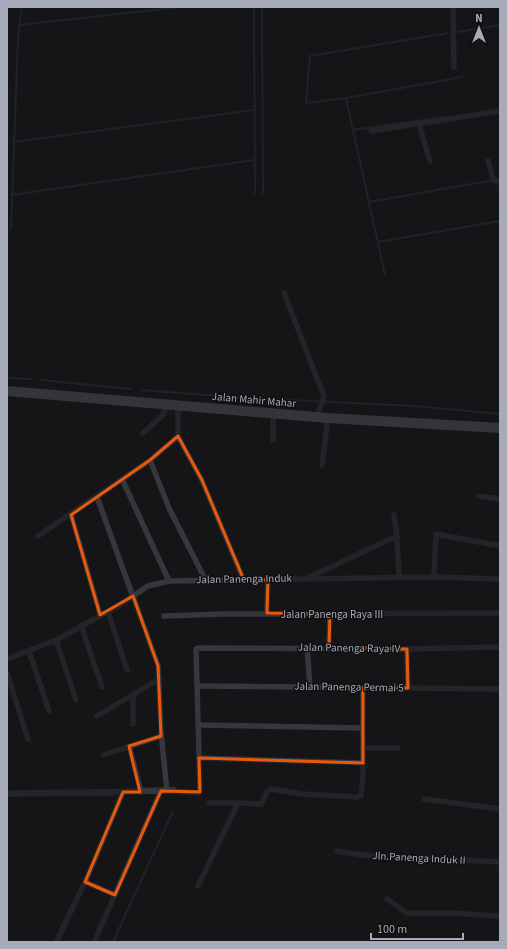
<svg xmlns="http://www.w3.org/2000/svg" width="507" height="949" font-family="'Source Sans 3',sans-serif">
  <rect width="100%" height="100%" fill="#151517"/>
  <g fill="none" stroke-linecap="round" stroke-linejoin="round">
    <g stroke="#2b323b" stroke-width="2">
      <path d="M254,7L255,193"/>
      <path d="M262,7L263,193"/>
      <path d="M19,25L181,7"/>
      <path d="M458,32L500,25"/>
      <path d="M345,98L306,103L310,56L448,33"/>
      <path d="M353,130L445,117"/>
      <path d="M13,142L254,110"/>
      <path d="M11,195L254,160"/>
      <path d="M369,202L494,180"/>
      <path d="M11,228L18,38L22,7"/>
      <path d="M378,242L500,221"/>
      <path d="M385,275L346,98L462,77"/>
      <path d="M7,378L31,379"/>
      <path d="M42,380L131,389"/>
      <path d="M142,390L230,397L414,406L500,414"/>
      <path d="M127,789L175,788"/>
      <path d="M7,796L111,795L115,794"/>
      <path d="M113,942L173,811"/>
    </g>
    <g stroke="#36363c" stroke-width="5.5">
      <path d="M453,7L454,67"/>
      <path d="M419,124L430,161"/>
      <path d="M371,131L500,111"/>
      <path d="M488,161L493,179L500,183"/>
      <path d="M284,293L324,396L317,417"/>
      <path d="M273,414V440"/>
      <path d="M143,433L163,415L167,404"/>
      <path d="M178,436L202,480L244,580"/>
      <path d="M150,460L169,508L205,579"/>
      <path d="M322,465L328,418"/>
      <path d="M122,479L169,581"/>
      <path d="M479,496L500,499"/>
      <path d="M97,497L158,666L161,732L167,791"/>
      <path d="M71,515L100,615"/>
      <path d="M394,515L397,537"/>
      <path d="M38,536L150,460L178,436V405"/>
      <path d="M434,577L436,534L500,546"/>
      <path d="M308,578L390,539L397,537L399,577"/>
      <path d="M108,612L127,670"/>
      <path d="M267,613L268,580"/>
      <path d="M164,616L224,614L500,613"/>
      <path d="M81,625L102,687"/>
      <path d="M56,640L76,700"/>
      <path d="M307,647L310,687"/>
      <path d="M329,647L330,614"/>
      <path d="M407,649L408,688"/>
      <path d="M29,651L49,711"/>
      <path d="M7,659L56,640L120,605L148,586L169,581L434,577L500,579"/>
      <path d="M7,673L28,739"/>
      <path d="M198,686L500,689"/>
      <path d="M133,695V724"/>
      <path d="M97,716L159,679"/>
      <path d="M199,725L362,728"/>
      <path d="M129,746L141,792"/>
      <path d="M363,748H398"/>
      <path d="M104,755L161,736"/>
      <path d="M199,758L363,763"/>
      <path d="M7,793L167,791L199,793L200,789L196,649L198,648L407,649L500,647"/>
      <path d="M424,799L500,809"/>
      <path d="M209,803H238"/>
      <path d="M337,851L362,855L500,862"/>
      <path d="M85,882L115,895"/>
      <path d="M198,886L238,803L261,804L267,792L271,789L301,794L358,797L361,796L363,776V688"/>
      <path d="M387,899L407,913H449L500,916"/>
      <path d="M56,942L85,882L123,792"/>
      <path d="M94,942L161,791"/>
    </g>
    <path stroke="#5a5c64" stroke-width="10" d="M7,391L328,418L500,428"/>
  </g>
  <path d="M0 0H507V949H0ZM178,436L202,480L244,580H268L267,613L330,614L329,647L407,649L408,688H363V763L199,758L200,792L161,791L115,895L85,882L123,792H140L129,746L161,736L158,666L133,596L100,615L71,515L150,460Z" fill="#151517" fill-opacity=".55" fill-rule="evenodd"/>
  <path fill="none" stroke="#e8590c" stroke-width="3" stroke-linejoin="round" d="M178,436L202,480L244,580H268L267,613L330,614L329,647L407,649L408,688H363V763L199,758L200,792L161,791L115,895L85,882L123,792H140L129,746L161,736L158,666L133,596L100,615L71,515L150,460Z"/>
  <g text-anchor="middle" dominant-baseline="central" stroke-width="3" stroke-linejoin="round" paint-order="stroke">
    <g font-size="11" fill="#a7aab8" stroke="#101012">
      <text transform="translate(254 400) rotate(5)">Jalan Mahir Mahar</text>
      <text transform="translate(244 579) rotate(-1)">Jalan Panenga Induk</text>
      <text x="332" y="614">Jalan Panenga Raya III</text>
      <text transform="translate(349 648) rotate(1)">Jalan Panenga Raya IV</text>
      <text transform="translate(349 687) rotate(1)">Jalan Panenga Permai 5</text>
      <text transform="translate(419 858) rotate(3)">Jln.Panenga Induk II</text>
    </g>
  </g>
  <rect width="507" height="949" fill="none" stroke="#a7aab8" stroke-width="16"/>
  <g transform="translate(479 28)" stroke="#101012" stroke-width="3" paint-order="stroke">
  <path d="M0-3L7 15L0 10L-7 15Z" fill="#a7aab8"/>
  <text y="-6" font-size="11" font-weight="bold" text-anchor="middle" fill="#a7aab8">N</text>
  </g>
  <path d="M371 933v6h92v-6" fill="none" stroke="#a7aab8" stroke-width="2"/>
  <text x="377" y="933" font-size="12" fill="#a7aab8" stroke="#101012" stroke-width="3" paint-order="stroke">100 m</text>
</svg>
